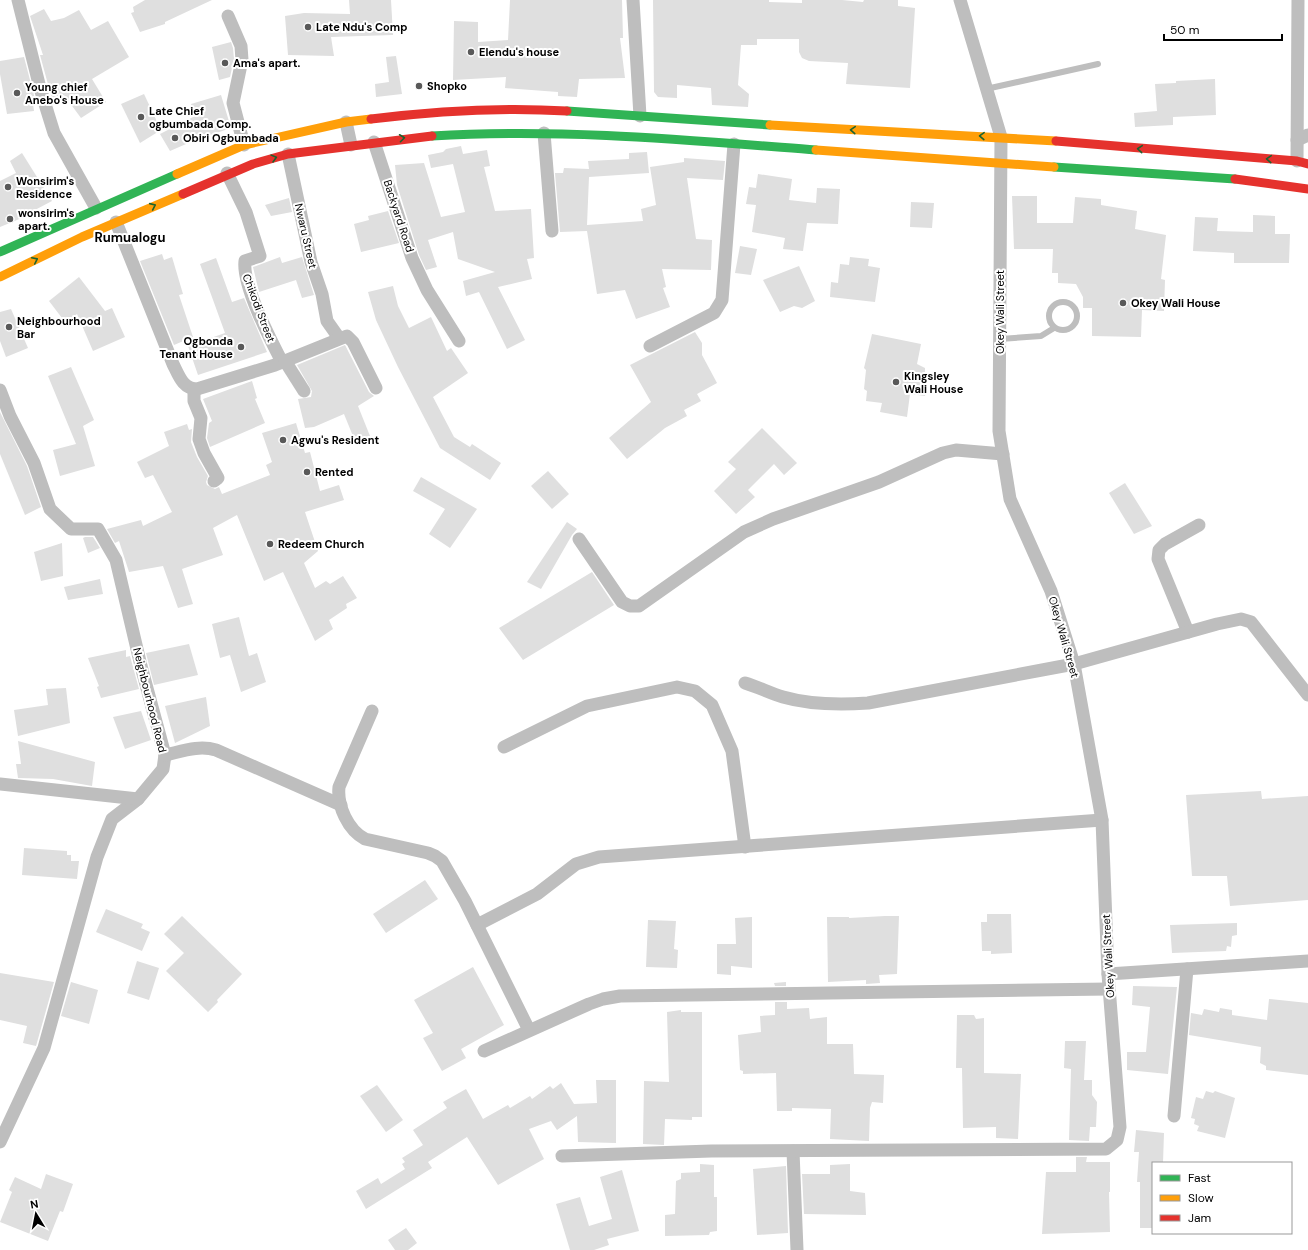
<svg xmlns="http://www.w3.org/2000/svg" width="1308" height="1250" font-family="'DM Sans',sans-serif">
  <rect width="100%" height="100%" fill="#fff"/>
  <g fill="#dfdfdf">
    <path d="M145,0H212L165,22V24L140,32L131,13L134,12L133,7Z"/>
    <path d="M349,0H391L393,35L331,37L334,56L288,55L285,16L304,13L350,14Z"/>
    <path d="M510,0H622L623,38H620L625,78L579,79L577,97L558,96V92L505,88L506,77L453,80L454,21L478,22V42L508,40Z"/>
    <path d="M653,0H769V2L802,3V0H842L863,2L864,0H898V6L915,8L910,88L846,84L848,63L809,61L802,58L799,52V39H757V45H741L738,85L749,94L748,107L712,105L711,88L677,85V98L658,97L654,92Z"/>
    <path d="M44,9L51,21L64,18L79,10L91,30L108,21L129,57L92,79L106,102L81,118L64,95L52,99L40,55H43L30,16Z"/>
    <path d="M231,42L233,48L234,59L230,77L219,80L212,47Z"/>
    <path d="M396,56L402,94L376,97L375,84L389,82L386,57Z"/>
    <path d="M24,57L36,103L33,104L34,111L7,114L0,74V61Z"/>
    <path d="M1215,79L1216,115L1173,117V125L1135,127L1134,113L1157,111L1155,84L1176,83V81Z"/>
    <path d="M144,94L161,130L140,143L121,104Z"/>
    <path d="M221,95L231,128L193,141L170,151L160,134L195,116L191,104Z"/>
    <path d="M461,146L463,154L487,150L490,166L484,167L495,211L531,209L534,258L527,259L532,279L498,287L525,340L507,349L479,292L466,296L463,281L495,272L458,259L453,232L428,240L437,267L426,270L419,255L397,185L395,165L424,163L441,217L465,212L453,164L431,168L428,155L443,152L446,149Z"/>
    <path d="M647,152L649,173L589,177L587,225L643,221L641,209L656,205L650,167L684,162V158L725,161L723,180L687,178L696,239L712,240L711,270L662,269L666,287L663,288L670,307L636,319L625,290L597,294L587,231L560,232L555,173H563L564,168L589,169L588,161L629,159V153Z"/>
    <path d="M22,153L52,201L33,211L34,213L0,227V181L16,173L10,161Z"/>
    <path d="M758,174L792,179L789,200L816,203L817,188L840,189L838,224L807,223L803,251L783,249L785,238L752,232L756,205L746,204L749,187L756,188Z"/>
    <path d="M1012,196H1037V223H1073L1075,197L1101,199V205L1137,211L1135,229L1166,235L1161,279L1165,280L1164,311L1142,310L1141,337L1092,336V308H1083V297L1076,284L1058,283V273H1052L1053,249H1014Z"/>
    <path d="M289,198L292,212L271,216L265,205Z"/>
    <path d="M911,202L934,203L932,228L910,227Z"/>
    <path d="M388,211L399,243L361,252L354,224L369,220L368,216Z"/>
    <path d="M1253,215L1275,216V234H1290L1289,263H1234V253L1193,251L1195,217L1218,218L1217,231L1253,232Z"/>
    <path d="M740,246L757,249L751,275L735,273Z"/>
    <path d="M162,254L164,260L172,257L183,294L179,295L193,337L174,345L140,261Z"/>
    <path d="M280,257L282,263L302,257L314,295L302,298L296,280L259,292L253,267Z"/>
    <path d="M850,257L869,259L868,266L880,268L875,302L830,297L831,282L838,283L840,264L849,265Z"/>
    <path d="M216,258L232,302L244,298L267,352L198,375L188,346L225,333L200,264Z"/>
    <path d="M799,266L815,301L802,308L794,306L780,312L763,280Z"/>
    <path d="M79,277L105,311L112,308L125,337L93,351L77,314L65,322L49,301Z"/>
    <path d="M393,286L398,306L409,328L431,317L447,351L451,348L468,373L433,397L454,437L470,447L472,444L501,463L490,480L440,448L398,367L376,320L368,292Z"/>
    <path d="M11,309L28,348L6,357L0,341V312Z"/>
    <path d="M695,332L702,343V355L717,383L697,394L701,401L684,410L687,416L665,428L627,459L609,438L651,402L630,365Z"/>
    <path d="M872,334L921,344L917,364L925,368V372L928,375L925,396L910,394L907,417L880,412L882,403L866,401L867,391L864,389L866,370L864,368Z"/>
    <path d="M345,345L369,392L374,396L358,406L372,441L357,446L344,414L314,427L305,428L298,399L311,397L312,391L297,365Z"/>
    <path d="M71,367L94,420L83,426L95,466L60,476L53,450L76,444L48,376Z"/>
    <path d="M252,381L257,398L255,399L265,423L210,447L207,438L209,423L212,421L203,399Z"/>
    <path d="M0,412L27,466L41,507L25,515L0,454Z"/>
    <path d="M296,423L305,453L310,452L320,491L339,485L344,500L305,512L318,551L304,563L315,588L326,581L330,584L343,576L357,598L346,604L347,608L329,620L333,629L315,641L283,572L264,581L237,515L213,528L223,555L182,569L193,604L178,608L163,566L129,572L119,541L115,543L107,529L141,520L143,526L172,512L153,475L145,478L137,462L169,446L164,432L187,424L189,430L192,429L191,442L197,457L208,476L206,482L207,485L215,489L219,487L222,494L270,475L266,465L272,462L262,433Z"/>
    <path d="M762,428L797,463L784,475L774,464L748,490L755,497L736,514L714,491L736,469L728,462Z"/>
    <path d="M548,471L569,494L552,509L531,486Z"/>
    <path d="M421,477L477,509L450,548L429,534L445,509L413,491Z"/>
    <path d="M1125,483L1152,526L1134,534L1109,493Z"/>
    <path d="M567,522L577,529L572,535L541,589L527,582Z"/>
    <path d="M85,537H93L100,548L88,553L83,538Z"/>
    <path d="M62,543L63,576L41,581L34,552Z"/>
    <path d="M592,572L614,605L523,660L499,628Z"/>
    <path d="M100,579L103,594L68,600L64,587Z"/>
    <path d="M239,617L249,656L257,653L266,682L241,692L230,655L220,658L212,624Z"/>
    <path d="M189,644L198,675L154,685L146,653Z"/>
    <path d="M126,650V657L130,656L139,689L101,698L97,687L99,686L88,658Z"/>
    <path d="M66,688L70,723L18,736L14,710L48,705L46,689Z"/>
    <path d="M206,697L210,726L175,743L165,706Z"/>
    <path d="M141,711L151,740L125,749L113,717Z"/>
    <path d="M18,741L95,762L92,786L53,779L18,778L16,764H21Z"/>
    <path d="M1261,791L1262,799L1308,796V900L1230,906L1227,876H1192L1186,795Z"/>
    <path d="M24,848L67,851V855H71V861H79L77,879L22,875Z"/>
    <path d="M425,880L438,899L386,933L373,914Z"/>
    <path d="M106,909L143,924L141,928L150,932L142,951L96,932Z"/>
    <path d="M987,914H1011L1012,953L991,954V951H982L981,922H987Z"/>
    <path d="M182,916L242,974L217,1000L218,1002L208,1012L166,971L184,953L164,934Z"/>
    <path d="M885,916H899L897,974L879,975L880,983L866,984V980L828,982L827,917H849V918Z"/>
    <path d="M752,917V968L731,966V975L717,974V944H736L735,918Z"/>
    <path d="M648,920L676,921L674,949L678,950L677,968L646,967Z"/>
    <path d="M1237,923V935L1232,936L1231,947L1227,946L1226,951L1172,953L1170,925Z"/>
    <path d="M137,961L159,968L149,1000L127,993Z"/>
    <path d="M473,967L504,1025L461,1049L466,1058L442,1071L423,1038L433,1033L414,1000Z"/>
    <path d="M0,973L54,982L36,1046L23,1043L27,1026L0,1020Z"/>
    <path d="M71,982L98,990L89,1024L61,1016Z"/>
    <path d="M786,982V986H775L774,983Z"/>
    <path d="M1133,986L1177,987L1168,1074L1127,1070V1052H1146L1150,1007L1132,1005Z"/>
    <path d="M1269,999L1308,1003V1075L1266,1070V1066L1260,1063L1261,1047L1189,1035L1191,1013L1202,1015L1204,1009L1219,1012L1220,1008L1232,1010V1015L1267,1020Z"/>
    <path d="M775,1002H787V1009L809,1008L810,1019L827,1017V1044H853L854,1074L884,1075L883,1103L872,1102L870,1108L869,1141L830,1139L831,1109L792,1108V1111H777L776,1073L743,1074V1071L740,1070L738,1035L761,1032L760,1016L775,1015Z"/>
    <path d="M681,1010V1012H702V1117H692V1120L665,1119L664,1145L643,1144L644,1081L669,1082L667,1012Z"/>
    <path d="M957,1015H974L976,1019L984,1018V1073L1021,1074L1018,1139L996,1138V1127L963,1128L962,1068H956Z"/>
    <path d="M1065,1041H1086L1084,1080H1092V1095L1097,1102L1096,1127H1090L1089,1141L1069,1140L1071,1069L1064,1068Z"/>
    <path d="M596,1080H616V1143L578,1142L577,1116L557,1130L551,1121L529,1129L544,1159L498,1185L467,1137L428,1162L432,1168L366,1209L356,1191L378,1178L381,1184L405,1169L402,1164L405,1162L402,1158L423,1145L413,1130L447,1108L443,1102L466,1089L483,1119L508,1105L510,1108L530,1096L532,1099L550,1086L553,1089L561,1083L574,1104L597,1103Z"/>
    <path d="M377,1085L403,1120L386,1132L360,1096Z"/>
    <path d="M1206,1091L1213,1093L1215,1091L1235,1098L1225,1138L1197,1131L1199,1126L1194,1124L1195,1119L1191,1118L1196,1097L1203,1099Z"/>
    <path d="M1136,1130L1164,1133L1163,1163H1153V1228H1140V1182H1137L1139,1152H1134Z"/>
    <path d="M1076,1157H1087L1086,1162H1110V1192H1109L1110,1232L1042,1234L1046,1172H1076Z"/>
    <path d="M700,1164L714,1165V1197H717V1231L710,1232L709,1235L665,1236V1215L675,1214L676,1181L681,1179V1173L700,1172Z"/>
    <path d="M850,1164V1191L865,1193L866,1215L804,1214L802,1174H830V1165Z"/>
    <path d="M786,1166L788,1233L757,1235L753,1169Z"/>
    <path d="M622,1170L639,1231L607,1239L609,1245L594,1250H570L556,1204L580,1197L589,1226L612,1219L600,1177Z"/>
    <path d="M46,1174L73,1184L63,1212L60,1211L48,1241L0,1222L12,1192L9,1190L15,1177L41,1189Z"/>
    <path d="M406,1228L417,1243L408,1250H395L388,1240Z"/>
  </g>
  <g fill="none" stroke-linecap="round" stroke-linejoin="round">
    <g stroke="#bebebe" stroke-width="6">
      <path d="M986,89L1098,64"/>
      <circle cx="1063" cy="316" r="14"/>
      <path d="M1000,339L1041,336L1054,328"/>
    </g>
    <g stroke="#bebebe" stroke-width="13">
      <path d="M18,0L40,88L54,133L96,208"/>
      <path d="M633,0L640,116"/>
      <path d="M228,16L241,46L242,60L233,103L244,145"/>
      <path d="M346,122L351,145"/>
      <path d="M544,133L552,231"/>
      <path d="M1297,140L1308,135"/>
      <path d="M374,142L412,258L427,290L459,341"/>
      <path d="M288,154L311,262L322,294L327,321L339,338"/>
      <path d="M1297,161L1298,0"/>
      <path d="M227,173L246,212L260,256L245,261C242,285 270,339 282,362"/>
      <path d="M116,222L173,364C179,376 183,389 197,389L275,365L347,336L353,342L376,388"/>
      <path d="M650,346L714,313L722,300L734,144"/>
      <path d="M285,361L304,391"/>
      <path d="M194,389V401L201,418L199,439L204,453L218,478L214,481"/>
      <path d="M0,390L10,416L34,463L50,509L71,529H98L116,560L141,666L165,755L163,769L138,799L112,819L97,857L44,1048L0,1142"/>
      <path d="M579,539L622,602L630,606H639L744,532L773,519L879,482L943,453L956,450L1003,454"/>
      <path d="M1188,632L1158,559L1159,550L1165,544L1199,525"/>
      <path d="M745,683C758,687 770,693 783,697C811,705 840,705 868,703L1074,664L1217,624L1241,619L1251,622L1308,695"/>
      <path d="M372,711L339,787C337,806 348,830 365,839L428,853L435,856L442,861L465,901L529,1030"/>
      <path d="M504,747L587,706L677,687L695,691L712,705L732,751L745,847"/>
      <path d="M165,755C183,751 199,745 216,750L341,805"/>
      <path d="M0,784L138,799"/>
      <path d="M477,925L537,894L576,864L599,857L1102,820"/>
      <path d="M1108,974L1308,961"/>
      <path d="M484,1051L589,1004L603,999L620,996L1109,989"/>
      <path d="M1174,1116L1187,969"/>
      <path d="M793,1151L797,1250"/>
      <path d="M562,1156L711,1151L1106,1149L1117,1140L1120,1127L1108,974L1102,820L1074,664L1051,591L1010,499L999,431L1001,137L960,0"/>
    </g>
    <g stroke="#30b455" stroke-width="9">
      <path d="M567,111L770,125"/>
      <path d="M432,136C560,128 688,140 816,150"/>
      <path d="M1054,167L1235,179"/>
      <path d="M0,252L177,174"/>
    </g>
    <g stroke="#ff9f0a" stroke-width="9">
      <path d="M770,125L1056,141"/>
      <path d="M816,150L1054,167"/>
      <path d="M177,174L244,145L346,122L371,119"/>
      <path d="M0,277L82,237L183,194"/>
    </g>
    <g stroke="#e5322d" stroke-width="9">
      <path d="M371,119C435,111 502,107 567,111"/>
      <path d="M1056,141L1297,161L1308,164"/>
      <path d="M1235,179L1308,189"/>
      <path d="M183,194L253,164L288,154L432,136"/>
    </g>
  </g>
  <defs><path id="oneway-chevron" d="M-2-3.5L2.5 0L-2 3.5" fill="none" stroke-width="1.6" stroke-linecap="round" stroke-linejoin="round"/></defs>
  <g stroke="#1a632f">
    <use href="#oneway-chevron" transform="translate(853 130) rotate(-176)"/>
    <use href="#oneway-chevron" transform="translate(982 136) rotate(-178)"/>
    <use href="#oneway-chevron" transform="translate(402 138) rotate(-7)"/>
    <use href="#oneway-chevron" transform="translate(1140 149) rotate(-175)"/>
    <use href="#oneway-chevron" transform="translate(274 158) rotate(-15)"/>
    <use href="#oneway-chevron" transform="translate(1269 159) rotate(-176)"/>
    <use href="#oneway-chevron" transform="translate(153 206) rotate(-24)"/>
    <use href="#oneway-chevron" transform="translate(35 260) rotate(-26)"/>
  </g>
  <g fill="#595959" stroke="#fff" stroke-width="1.5">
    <circle cx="308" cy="27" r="4"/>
    <circle cx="471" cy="52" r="4"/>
    <circle cx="225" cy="63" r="4"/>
    <circle cx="419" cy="86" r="4"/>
    <circle cx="17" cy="93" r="4"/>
    <circle cx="141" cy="117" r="4"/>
    <circle cx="175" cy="138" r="4"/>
    <circle cx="8" cy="187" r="4"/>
    <circle cx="10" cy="219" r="4"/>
    <circle cx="1123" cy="303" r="4"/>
    <circle cx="9" cy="327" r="4"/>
    <circle cx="241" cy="347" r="4"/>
    <circle cx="896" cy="382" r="4"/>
    <circle cx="283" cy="440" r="4"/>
    <circle cx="307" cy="472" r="4"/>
    <circle cx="270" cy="544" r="4"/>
  </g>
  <g text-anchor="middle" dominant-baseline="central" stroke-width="4" stroke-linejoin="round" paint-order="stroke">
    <g font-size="11" font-weight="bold" fill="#000" stroke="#fff" text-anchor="start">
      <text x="316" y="27">Late Ndu's Comp</text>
      <text x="479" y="52">Elendu's house</text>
      <text x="233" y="63">Ama's apart.</text>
      <text x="427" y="86">Shopko</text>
      <text x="25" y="87">Young chief<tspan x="25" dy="13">Anebo's House</tspan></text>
      <text x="149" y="111">Late Chief<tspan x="149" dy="13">ogbumbada Comp.</tspan></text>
      <text x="183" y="138">Obiri Ogbumbada</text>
      <text x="16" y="181">Wonsirim's<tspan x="16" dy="13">Residence</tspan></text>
      <text x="18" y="213">wonsirim's<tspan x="18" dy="13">apart.</tspan></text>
      <text x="1131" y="303">Okey Wali House</text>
      <text x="17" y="321">Neighbourhood<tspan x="17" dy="13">Bar</tspan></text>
      <text x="233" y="341" text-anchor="end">Ogbonda<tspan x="233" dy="13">Tenant House</tspan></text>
      <text x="904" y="376">Kingsley<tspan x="904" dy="13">Wali House</tspan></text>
      <text x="291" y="440">Agwu's Resident</text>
      <text x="315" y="472">Rented</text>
      <text x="278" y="544">Redeem Church</text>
    </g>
    <g font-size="11" fill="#000" stroke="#fff">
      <text transform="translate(399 216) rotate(72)">Backyard Road</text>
      <text transform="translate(306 236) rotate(77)">Nwaru Street</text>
      <text transform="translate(259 308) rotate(69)">Chikodi Street</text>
      <text transform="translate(1000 312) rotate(-90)">Okey Wali Street</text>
      <text transform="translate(1064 637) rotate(74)">Okey Wali Street</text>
      <text transform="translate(150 700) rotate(76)">Neighbourhood Road</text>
      <text transform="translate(1108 956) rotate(-93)">Okey Wali Street</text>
    </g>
    <g font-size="13" font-weight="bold" fill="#000" stroke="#fff">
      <text x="130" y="237">Rumualogu</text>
    </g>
  </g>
  <rect x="1152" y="1162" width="140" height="72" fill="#ffffff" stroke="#999999"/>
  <rect x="1160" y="1175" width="20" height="6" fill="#30b455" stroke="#999999"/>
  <text x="1188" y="1182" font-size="12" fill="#000000">Fast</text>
  <rect x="1160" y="1195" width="20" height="6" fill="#ff9f0a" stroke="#999999"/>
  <text x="1188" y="1202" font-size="12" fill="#000000">Slow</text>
  <rect x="1160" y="1215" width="20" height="6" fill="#e5322d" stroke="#999999"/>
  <text x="1188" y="1222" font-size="12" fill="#000000">Jam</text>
  <g transform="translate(36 1214) rotate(350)" stroke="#ffffff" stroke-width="3" paint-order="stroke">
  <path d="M0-3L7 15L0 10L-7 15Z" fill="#000000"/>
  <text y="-6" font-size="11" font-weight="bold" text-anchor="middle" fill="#000000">N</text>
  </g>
  <path d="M1164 34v6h118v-6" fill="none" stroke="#000000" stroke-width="2"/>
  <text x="1170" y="34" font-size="12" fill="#000000" stroke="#ffffff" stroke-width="3" paint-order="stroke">50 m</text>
</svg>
